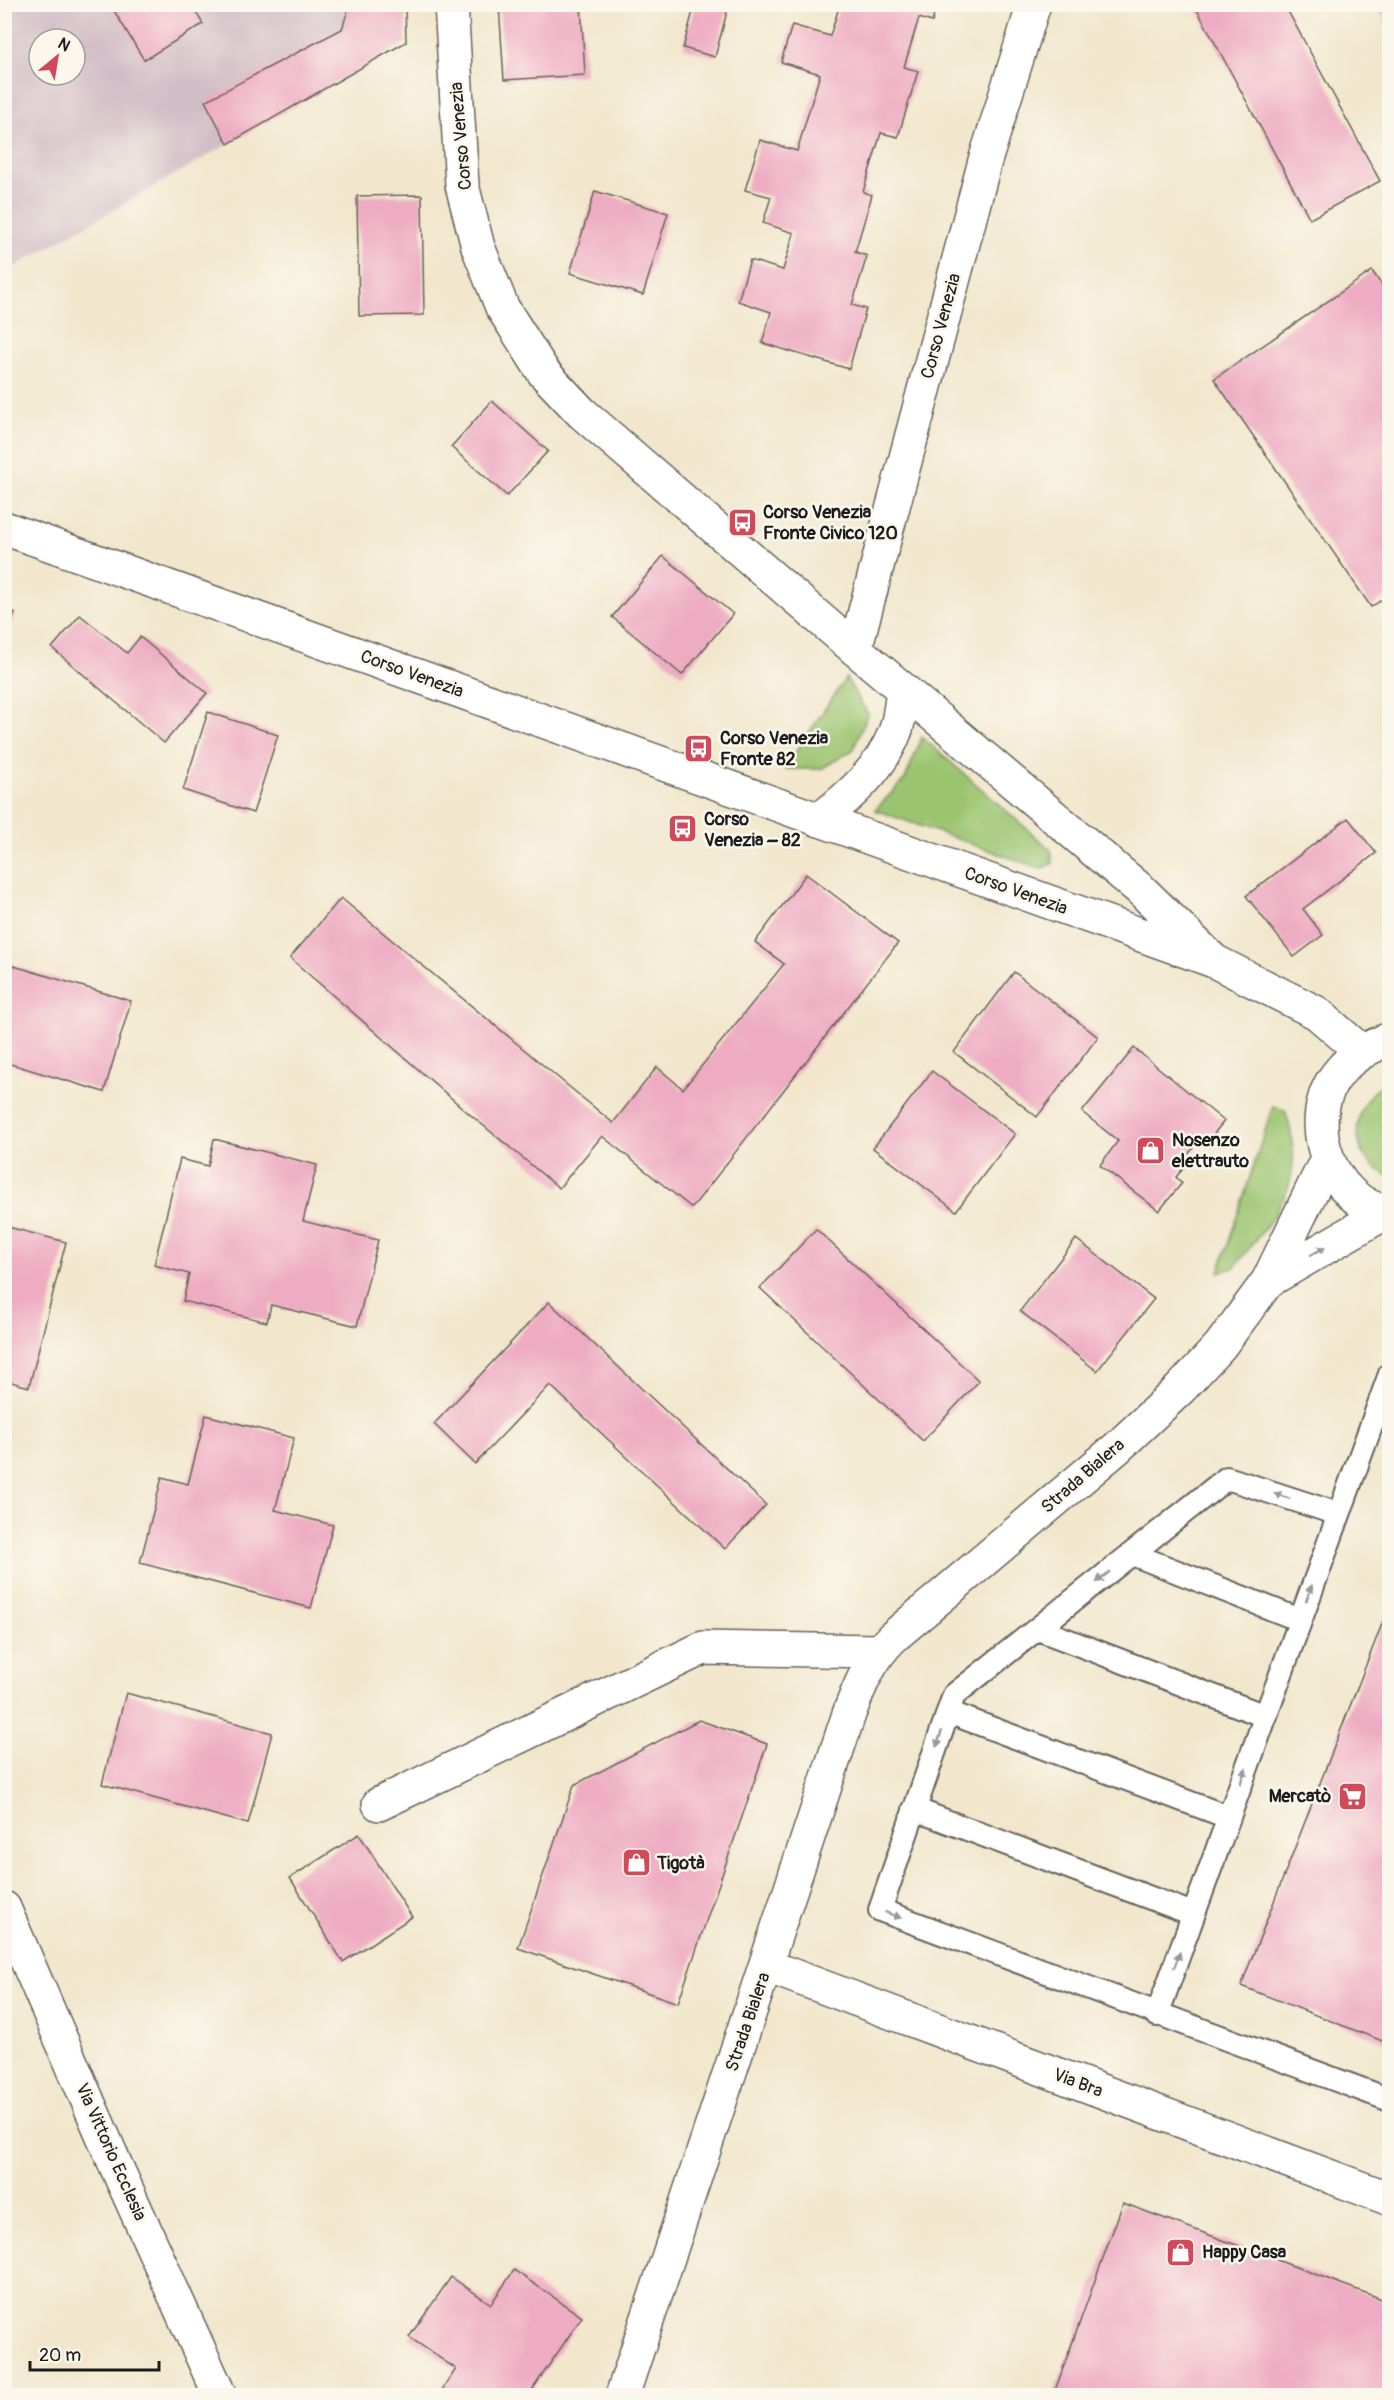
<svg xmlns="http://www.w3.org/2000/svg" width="1394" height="2400" font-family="Pangolin,sans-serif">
  <rect width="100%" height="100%" fill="#fbf7ec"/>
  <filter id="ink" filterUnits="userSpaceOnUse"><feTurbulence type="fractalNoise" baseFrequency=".0167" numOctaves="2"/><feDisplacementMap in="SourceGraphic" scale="12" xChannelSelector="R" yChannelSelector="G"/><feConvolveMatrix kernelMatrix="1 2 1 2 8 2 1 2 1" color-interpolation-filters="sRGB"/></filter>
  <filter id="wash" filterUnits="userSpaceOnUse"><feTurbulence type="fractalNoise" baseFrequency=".008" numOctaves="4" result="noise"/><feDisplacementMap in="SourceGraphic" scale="24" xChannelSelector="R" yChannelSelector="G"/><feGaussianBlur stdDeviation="1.35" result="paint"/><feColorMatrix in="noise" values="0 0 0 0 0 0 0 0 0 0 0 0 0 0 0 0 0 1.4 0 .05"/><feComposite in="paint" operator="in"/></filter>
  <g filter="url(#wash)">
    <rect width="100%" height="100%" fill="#f2e7cd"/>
    <g fill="#d2bdc6" fill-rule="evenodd">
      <path d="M5,5H405L406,42L5,272ZM39,39H75V75H39Z"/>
      <path d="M1377,5H1389V31Z"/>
    </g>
    <g fill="#9bc470" stroke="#5c7046" stroke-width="1.5">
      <path d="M846,678L868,714L853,750L821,769H784Z"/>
      <path d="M922,737L1051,850L1053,863L1042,869L875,810L905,779Z"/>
      <path d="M1389,1080V1176C1384,1173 1378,1170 1373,1166C1345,1139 1357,1096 1389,1080Z"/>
      <path d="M1273,1106L1285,1110C1310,1183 1276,1213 1234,1268L1219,1272Z"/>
    </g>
    <g id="blocks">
      <g fill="#eeacc2">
        <path d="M110,4H191L203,24L144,60Z"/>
        <path d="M350,4H405L406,42L228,144L205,101L342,29Z"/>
        <path d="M695,4H729L715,57L683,48Z"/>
        <path d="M840,4H937L932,22L919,18L904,67L918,71L898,137L881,133L863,192L872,195L855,252L867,256L852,305L866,309L849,369L762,343L771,312L738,301L750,260L783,270L794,233L763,223L771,197L745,190L760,140L797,151L820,74L781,62L792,25L830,36Z"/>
        <path d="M1194,4H1284L1380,181L1310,219Z"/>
        <path d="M499,5H581L585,75L504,80Z"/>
        <path d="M595,191L668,213L643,295L570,273Z"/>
        <path d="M422,195L424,315L359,316L357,196Z"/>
        <path d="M1372,271L1390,297V594L1371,607L1214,379Z"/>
        <path d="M492,401L548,451L507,496L451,447Z"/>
        <path d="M663,556L733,614L682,675L612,617Z"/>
        <path d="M4,609L15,613L5,641H4Z"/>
        <path d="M80,615L127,653L140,637L207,693L164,743L52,648Z"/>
        <path d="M208,712L278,735L253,813L183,790Z"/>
        <path d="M1348,818L1376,853L1303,909L1323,935L1294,957L1246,896Z"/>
        <path d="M806,874L898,943L692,1208L602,1136L559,1188L473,1117L290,958L341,898L613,1123L657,1067L683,1089L784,964L755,942Z"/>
        <path d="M4,963L131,1001L104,1092L4,1062Z"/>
        <path d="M1014,972L1098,1037L1037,1117L954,1052Z"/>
        <path d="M1134,1048L1224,1121L1208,1141L1202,1136L1184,1160L1188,1163L1176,1177L1182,1183L1159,1211L1100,1165L1118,1141L1082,1112Z"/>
        <path d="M932,1071L1015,1134L956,1211L873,1148Z"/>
        <path d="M214,1139L317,1165L303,1221L378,1240L357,1326L271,1305L267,1322L183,1301L189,1274L154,1265L180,1159L208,1166Z"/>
        <path d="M4,1226L66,1242L29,1387L4,1380Z"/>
        <path d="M816,1229L979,1381L923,1441L760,1288Z"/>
        <path d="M1076,1239L1154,1299L1097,1371L1020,1311Z"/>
        <path d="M549,1302L766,1505L725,1549L550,1385L475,1464L434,1424Z"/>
        <path d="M206,1415L294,1438L275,1510L333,1525L311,1608L140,1563L162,1477L188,1484Z"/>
        <path d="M1389,1606H1390V2044L1241,1986Z"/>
        <path d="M126,1693L272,1733L248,1824L102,1784Z"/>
        <path d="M699,1720L767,1744L678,2003L518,1948L574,1785Z"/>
        <path d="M359,1834L412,1917L343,1962L290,1878Z"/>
        <path d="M1123,2203L1390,2302V2396H1053Z"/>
        <path d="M514,2270L582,2317L528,2396H438L456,2369L409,2337L451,2277L491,2304Z"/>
      </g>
    </g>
  </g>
  <g filter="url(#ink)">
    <use href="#blocks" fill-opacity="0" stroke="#67635a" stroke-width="1.5"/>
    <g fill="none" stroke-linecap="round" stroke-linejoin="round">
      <defs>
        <g id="service">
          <path d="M1338,1514L1227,1478L954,1695L880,1910L1390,2100"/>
          <path d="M1132,1554L1300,1620"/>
          <path d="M1038,1629L1265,1716"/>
          <path d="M948,1712L1228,1817"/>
          <path d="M914,1809L1193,1914"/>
          <path d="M1157,2015L1390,1374"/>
        </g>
        <g id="minor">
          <path d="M855,649L985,161L1034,4"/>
          <path d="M819,820C849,797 881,769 895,732C900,720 901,703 903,690"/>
          <path d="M379,1804L703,1648L879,1651"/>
          <path d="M4,1908L116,2166L220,2396"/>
          <path d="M767,1966L1390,2199"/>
        </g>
        <g id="tertiary">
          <path d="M451,4L462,185L478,247L502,307L544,373L582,413L855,649L1142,891L1214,961"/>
          <path d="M1268,1281L1386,1212"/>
          <path d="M622,2396L849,1714C860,1685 870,1659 893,1637L1117,1448L1181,1388L1220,1346L1268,1281L1327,1159"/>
        </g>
        <g id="primary">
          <path d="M4,528L1214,961L1317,1013L1361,1051"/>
          <path d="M1390,1039C1371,1046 1353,1055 1340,1071C1299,1117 1329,1203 1390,1213"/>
        </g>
      </defs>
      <use href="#service" stroke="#67635a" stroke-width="26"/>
      <use href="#minor" stroke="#67635a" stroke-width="36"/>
      <use href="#tertiary" stroke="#67635a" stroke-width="36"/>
      <use href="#primary" stroke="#67635a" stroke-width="36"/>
      <use href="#service" stroke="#fff" stroke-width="22"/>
      <use href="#minor" stroke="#fff" stroke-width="33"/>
      <use href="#tertiary" stroke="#fff" stroke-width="33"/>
      <use href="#primary" stroke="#fff" stroke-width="33"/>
    </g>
    <defs><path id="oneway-solid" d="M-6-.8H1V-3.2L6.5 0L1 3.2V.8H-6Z" transform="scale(1.5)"/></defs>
    <g fill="#999">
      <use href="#oneway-solid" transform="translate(1318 1251) rotate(-30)"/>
      <use href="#oneway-solid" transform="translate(1282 1496) rotate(-162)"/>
      <use href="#oneway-solid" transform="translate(1103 1577) rotate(141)"/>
      <use href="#oneway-solid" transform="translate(1309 1593) rotate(-70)"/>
      <use href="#oneway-solid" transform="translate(939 1739) rotate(109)"/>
      <use href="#oneway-solid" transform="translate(1243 1776) rotate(-70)"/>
      <use href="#oneway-solid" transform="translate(893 1915) rotate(21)"/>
      <use href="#oneway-solid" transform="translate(1177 1960) rotate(-70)"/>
    </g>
  </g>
  <defs>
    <symbol id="bus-square" viewBox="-11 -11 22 22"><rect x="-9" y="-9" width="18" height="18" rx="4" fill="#d1495b" stroke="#fbf7ec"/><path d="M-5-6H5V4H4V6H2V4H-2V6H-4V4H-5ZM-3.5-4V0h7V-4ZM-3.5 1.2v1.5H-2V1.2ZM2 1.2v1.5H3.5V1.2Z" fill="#fff"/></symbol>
    <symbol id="shop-square" viewBox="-11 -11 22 22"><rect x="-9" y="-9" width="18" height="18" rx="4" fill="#d1495b" stroke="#fbf7ec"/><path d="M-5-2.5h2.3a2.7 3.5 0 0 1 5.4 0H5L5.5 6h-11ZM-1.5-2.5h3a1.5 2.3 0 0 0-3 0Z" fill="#fff"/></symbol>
    <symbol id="supermarket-square" viewBox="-11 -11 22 22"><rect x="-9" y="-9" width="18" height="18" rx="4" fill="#d1495b" stroke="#fbf7ec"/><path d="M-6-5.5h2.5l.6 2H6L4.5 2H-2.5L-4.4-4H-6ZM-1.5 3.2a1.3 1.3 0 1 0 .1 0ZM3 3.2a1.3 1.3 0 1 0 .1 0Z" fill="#fff"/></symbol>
  </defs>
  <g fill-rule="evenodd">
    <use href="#bus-square" x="726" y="506" width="33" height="33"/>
    <use href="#bus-square" x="682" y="732" width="33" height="33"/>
    <use href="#bus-square" x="666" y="812" width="33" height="33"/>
    <use href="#shop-square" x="1134" y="1134" width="33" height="33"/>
    <use href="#supermarket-square" x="1336" y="1780" width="33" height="33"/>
    <use href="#shop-square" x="620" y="1846" width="33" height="33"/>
    <use href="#shop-square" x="1164" y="2236" width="33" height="33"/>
  </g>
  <g text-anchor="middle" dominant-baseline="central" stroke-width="5" stroke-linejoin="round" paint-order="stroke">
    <g font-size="18" fill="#1c1c1c" stroke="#fbf7ec">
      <text transform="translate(461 136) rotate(-95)">Corso Venezia</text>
      <text transform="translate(941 326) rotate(-75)">Corso Venezia</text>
      <text transform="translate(412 674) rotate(20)">Corso Venezia</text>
      <text transform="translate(1016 891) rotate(20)">Corso Venezia</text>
      <text transform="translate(1083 1476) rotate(-41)">Strada Bialera</text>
      <text transform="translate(748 2022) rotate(-71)">Strada Bialera</text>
      <text transform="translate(1078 2083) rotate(21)">Via Bra</text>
      <text transform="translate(111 2152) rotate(66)">Via Vittorio Ecclesia</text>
    </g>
    <g font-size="18" font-weight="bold" fill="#1c1c1c" stroke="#fbf7ec" text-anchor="start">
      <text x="763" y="512">Corso Venezia<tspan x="763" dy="21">Fronte Civico 120</tspan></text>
      <text x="720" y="738">Corso Venezia<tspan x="720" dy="21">Fronte 82</tspan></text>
      <text x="704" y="819">Corso<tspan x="704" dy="21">Venezia – 82</tspan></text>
      <text x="1172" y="1140">Nosenzo<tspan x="1172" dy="21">elettrauto</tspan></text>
      <text x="1331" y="1796" text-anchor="end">Mercatò</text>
      <text x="657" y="1863">Tigotà</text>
      <text x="1202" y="2252">Happy Casa</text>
    </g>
  </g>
  <rect width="1394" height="2400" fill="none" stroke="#fbf7ec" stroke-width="24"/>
  <g transform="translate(57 57) rotate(30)"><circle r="28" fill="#fbf7ec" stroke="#a29f99" stroke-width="1.5"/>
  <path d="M0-4.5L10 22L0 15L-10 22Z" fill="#d1495b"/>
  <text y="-9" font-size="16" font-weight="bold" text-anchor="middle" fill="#1c1c1c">N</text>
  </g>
  <path d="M30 2361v9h129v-9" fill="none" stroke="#1c1c1c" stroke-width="3"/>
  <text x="39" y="2361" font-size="18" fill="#1c1c1c" stroke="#fbf7ec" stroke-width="4.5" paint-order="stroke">20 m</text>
</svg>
